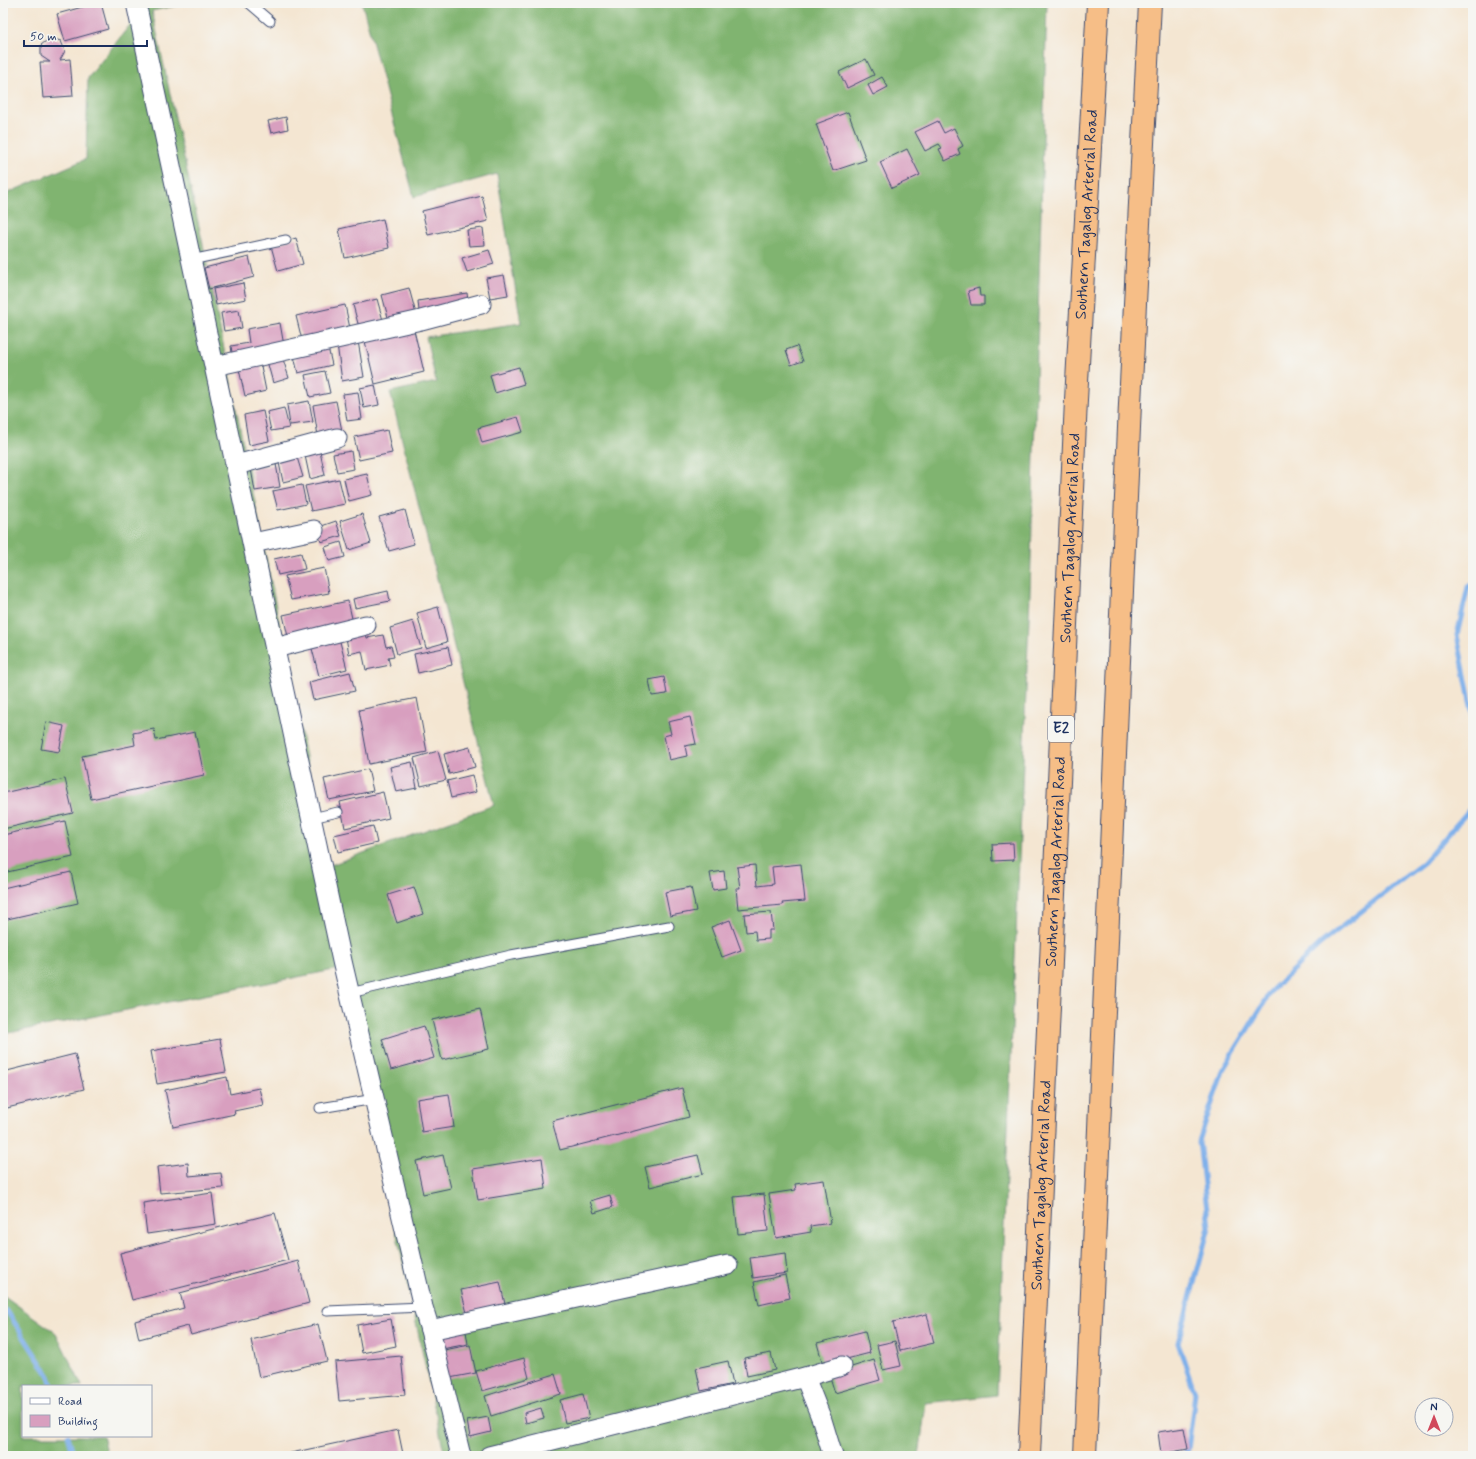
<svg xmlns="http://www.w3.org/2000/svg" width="1476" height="1459" font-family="Mynerve,sans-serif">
  <rect width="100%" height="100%" fill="#f6f6f2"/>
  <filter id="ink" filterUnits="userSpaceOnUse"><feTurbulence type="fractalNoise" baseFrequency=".025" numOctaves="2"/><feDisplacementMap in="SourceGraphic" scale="8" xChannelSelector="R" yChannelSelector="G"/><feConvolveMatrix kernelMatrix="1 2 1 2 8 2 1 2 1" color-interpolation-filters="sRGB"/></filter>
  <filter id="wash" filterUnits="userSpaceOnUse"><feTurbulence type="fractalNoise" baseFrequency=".012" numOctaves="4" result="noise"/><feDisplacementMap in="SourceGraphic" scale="16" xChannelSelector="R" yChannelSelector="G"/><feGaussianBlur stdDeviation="0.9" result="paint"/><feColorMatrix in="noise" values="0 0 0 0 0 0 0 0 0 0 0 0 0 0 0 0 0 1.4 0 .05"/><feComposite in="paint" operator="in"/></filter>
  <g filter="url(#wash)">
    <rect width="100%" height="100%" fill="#f4e6d2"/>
    <g fill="#80b46f" stroke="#4e7266">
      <path d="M130,3H190L152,11L205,254L328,866L494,805L390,392L436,382L426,337L521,323L497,174L414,197L362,3H1047L1030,594L997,1395L926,1403L919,1456H445L339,969L3,1034V195L86,159L88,78L133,21Z"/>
      <path d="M3,1295L56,1333L82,1386H23V1436H103L108,1456H3Z"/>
    </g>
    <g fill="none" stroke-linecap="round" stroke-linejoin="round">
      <g stroke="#7fb0ea" stroke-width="5">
        <path d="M1473,584L1468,587L1457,635L1473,716"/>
        <path d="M3,1309L7,1311L49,1376L52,1386"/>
        <path d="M68,1436L74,1456"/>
        <path d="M1184,1456L1188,1449L1195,1393L1178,1343L1209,1227L1199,1141L1224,1068L1272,990L1320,944L1424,862L1470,809L1473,802"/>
      </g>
    </g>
    <g id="blocks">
      <g fill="#d89fbf">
        <path d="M97,3H101L108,29L65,41L57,14Z"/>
        <path d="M50,38L61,41L65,51L60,60L70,59L73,96L43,98L40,62H50L41,56V45Z"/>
        <path d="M866,59L874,75L847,88L839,72Z"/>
        <path d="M882,77L888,87L873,95L868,85Z"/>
        <path d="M848,112L866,160L833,171L816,124Z"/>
        <path d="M286,117L288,129L271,133L268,121Z"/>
        <path d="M938,121L944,133L954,128L963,146L958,149L960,154L945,161L939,149L942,148L939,144L925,151L915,132Z"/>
        <path d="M907,149L920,175L892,188L880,162Z"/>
        <path d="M482,196L488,221L428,235L422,211Z"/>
        <path d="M383,219L389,248L345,258L339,229Z"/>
        <path d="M483,228L485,245L469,246L467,230Z"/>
        <path d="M296,238L303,264L278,271L271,246Z"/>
        <path d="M489,250L494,264L467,272L462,258Z"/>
        <path d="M249,257L254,277L209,289L204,268Z"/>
        <path d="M504,275L508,295L490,298L486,278Z"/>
        <path d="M243,283L246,299L216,305L213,289Z"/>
        <path d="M409,288L416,314L389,321L382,295Z"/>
        <path d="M979,288L980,296H984V305H971L968,291Z"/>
        <path d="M467,293L468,302L419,311L418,301Z"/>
        <path d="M377,299L384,324L360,331L353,305Z"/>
        <path d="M345,305L351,333L303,344L296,316Z"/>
        <path d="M239,310L242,328L224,331L221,313Z"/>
        <path d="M280,323L284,346L233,359L231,346L249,343L247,329Z"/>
        <path d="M413,326L424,372L375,384L364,337Z"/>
        <path d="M358,341L364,377L342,381L337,344Z"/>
        <path d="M327,343L332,365L298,373L293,352Z"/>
        <path d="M797,346L803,361L791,365L786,350Z"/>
        <path d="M282,356L289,378L273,383L267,361Z"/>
        <path d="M260,361L266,391L245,396L238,365Z"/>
        <path d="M519,367L524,384L495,393L490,375Z"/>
        <path d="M325,371L330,393L310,397L305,375Z"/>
        <path d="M375,385L379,405L364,408L360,388Z"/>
        <path d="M358,392L362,419L347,421L343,394Z"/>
        <path d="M309,401L313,422L290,425L287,405Z"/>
        <path d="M336,401L342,431L318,436L313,405Z"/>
        <path d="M284,408L289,428L271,431L267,412Z"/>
        <path d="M263,411L269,441L249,445L244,415Z"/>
        <path d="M518,417L523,432L482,443L478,428Z"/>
        <path d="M387,430L392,453L359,460L354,437Z"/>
        <path d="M319,447L325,475L310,479L304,451Z"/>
        <path d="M351,451L354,469L337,472L333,454Z"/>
        <path d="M296,454L303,477L283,482L278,458Z"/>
        <path d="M276,464L280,487L255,491L251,469Z"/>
        <path d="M367,474L372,495L349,501L344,479Z"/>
        <path d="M339,479L345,504L311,511L305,486Z"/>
        <path d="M302,485L306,504L278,510L273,491Z"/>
        <path d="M405,510L414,544L389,551L379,517Z"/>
        <path d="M362,514L371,543L349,550L340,521Z"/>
        <path d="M336,521L341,536L321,542L316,528Z"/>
        <path d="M341,542L345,557L329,561L325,547Z"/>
        <path d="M301,553L305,569L278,575L274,559Z"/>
        <path d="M324,568L329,593L291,600L285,576Z"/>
        <path d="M388,591L390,601L355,608L353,599Z"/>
        <path d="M348,601L354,627L289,641L283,615Z"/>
        <path d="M438,607L447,642L426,648L417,613Z"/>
        <path d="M413,621L421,648L397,654L390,628Z"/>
        <path d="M365,628L367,638L383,635L386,647L391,646L394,657L388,658L390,665L366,670L362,651L349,654L345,632Z"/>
        <path d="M338,634L347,669L319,676L310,641Z"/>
        <path d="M448,647L452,665L418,673L414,654Z"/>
        <path d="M350,672L355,691L313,700L309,682Z"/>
        <path d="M664,677L667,694L652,696L649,680Z"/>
        <path d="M417,698L427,752L369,764L359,710Z"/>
        <path d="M690,717L696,744L685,746L687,756L669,760L664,736L671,734L668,722Z"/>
        <path d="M46,722L64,726L59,752L41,749Z"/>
        <path d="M154,729L156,740L195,732L204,775L91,799L82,756L135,745L133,733Z"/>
        <path d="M470,747L475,767L449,774L444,754Z"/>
        <path d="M438,751L446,780L421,786L414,758Z"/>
        <path d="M412,762L417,788L396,792L390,767Z"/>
        <path d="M368,769L373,791L329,800L324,779Z"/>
        <path d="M472,775L476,792L451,798L447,781Z"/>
        <path d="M65,779L73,813L3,829V793Z"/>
        <path d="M383,792L389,818L345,828L340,802Z"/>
        <path d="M65,821L73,857L3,873V835Z"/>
        <path d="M373,826L377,843L338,852L334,835Z"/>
        <path d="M1013,843L1014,860L993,861L992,844Z"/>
        <path d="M801,864L805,901L782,903L783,905L738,909L736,888H740L737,867L755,865L757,886L774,884L772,867Z"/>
        <path d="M724,871L726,888L713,890L710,873Z"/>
        <path d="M71,872L78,903L3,920V888Z"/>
        <path d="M414,887L423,914L397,923L388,895Z"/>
        <path d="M691,887L696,911L670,916L665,892Z"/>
        <path d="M771,912L773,930H769V939L756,940L755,931L746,932L744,914Z"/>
        <path d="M730,920L741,950L722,957L711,927Z"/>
        <path d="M480,1009L489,1049L442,1060L432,1020Z"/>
        <path d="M424,1026L434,1058L391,1070L382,1039Z"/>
        <path d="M220,1039L226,1072L157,1084L151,1051Z"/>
        <path d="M75,1054L84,1089L3,1109V1072Z"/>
        <path d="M227,1077L230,1094L259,1088L263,1105L234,1111L235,1114L173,1127L165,1090Z"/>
        <path d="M682,1088L689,1117L560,1150L552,1121Z"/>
        <path d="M449,1094L454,1127L422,1132L417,1099Z"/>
        <path d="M443,1155L451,1188L423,1194L416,1161Z"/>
        <path d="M698,1155L703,1174L650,1187L645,1167Z"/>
        <path d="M542,1158L546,1189L478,1200L473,1169Z"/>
        <path d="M188,1163L189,1176L221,1173L223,1188L160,1193L157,1167Z"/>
        <path d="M824,1180L831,1223L810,1226L811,1232L776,1238L769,1194L796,1190L795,1184Z"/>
        <path d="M212,1193L216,1224L147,1234L143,1203Z"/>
        <path d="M764,1194L768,1231L738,1234L734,1197Z"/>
        <path d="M610,1195L613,1207L594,1213L590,1201Z"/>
        <path d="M275,1213L288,1260L132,1300L120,1253Z"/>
        <path d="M785,1253L787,1273L753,1278L750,1258Z"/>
        <path d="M298,1261L309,1303L191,1335L188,1326L139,1339L135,1321L184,1308L180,1293Z"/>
        <path d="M785,1275L790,1298L759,1305L754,1282Z"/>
        <path d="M500,1282L505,1304L467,1313L461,1290Z"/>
        <path d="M927,1314L934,1343L900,1351L893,1322Z"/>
        <path d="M391,1319L396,1346L362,1353L357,1325Z"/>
        <path d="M318,1324L327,1361L259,1377L251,1340Z"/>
        <path d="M465,1325L468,1344L442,1349L438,1330Z"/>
        <path d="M865,1331L870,1353L823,1365L817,1343Z"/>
        <path d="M895,1341L901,1366L883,1370L877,1345Z"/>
        <path d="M470,1345L476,1373L444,1379L439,1351Z"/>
        <path d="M771,1353L775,1370L747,1376L744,1358Z"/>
        <path d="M401,1356L405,1395L339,1401L335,1362Z"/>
        <path d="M524,1358L529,1378L482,1391L476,1371Z"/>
        <path d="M874,1360L880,1380L835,1393L829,1374Z"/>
        <path d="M728,1361L733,1384L701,1391L696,1368Z"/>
        <path d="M555,1374L561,1394L491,1416L485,1396Z"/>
        <path d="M583,1394L589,1418L565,1423L560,1400Z"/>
        <path d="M541,1408L544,1418L526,1423L524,1413Z"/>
        <path d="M488,1417L491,1432L470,1437L467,1421Z"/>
        <path d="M1184,1428L1188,1449L1161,1454L1158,1432Z"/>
        <path d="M398,1430L403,1454L395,1456H277Z"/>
      </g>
    </g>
  </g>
  <g filter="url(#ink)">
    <use href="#blocks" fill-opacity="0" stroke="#3c4a6f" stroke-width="1"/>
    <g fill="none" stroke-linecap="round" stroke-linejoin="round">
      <defs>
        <g id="lane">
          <path d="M249,3L270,21"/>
          <path d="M191,260L286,240"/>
          <path d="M312,818L338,812"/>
          <path d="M350,993L511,955L669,926"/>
          <path d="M320,1108L375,1099"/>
          <path d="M327,1311L423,1307"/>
        </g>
        <g id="street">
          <path d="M136,3L342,961L423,1307L430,1330L461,1456"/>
          <path d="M215,366L421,320L481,304"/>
          <path d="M236,465L337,438"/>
          <path d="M253,543L314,530"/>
          <path d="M275,648L366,625"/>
          <path d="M430,1330L728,1265"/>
          <path d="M805,1377L842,1366"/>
          <path d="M489,1456L805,1377L822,1420L833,1456"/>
        </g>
        <g id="highway">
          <path id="s1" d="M1029,1456L1076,400L1098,3"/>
          <path d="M1085,1456L1130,404L1150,3"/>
        </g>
      </defs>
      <use href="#lane" stroke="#3c4a6f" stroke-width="11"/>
      <use href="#street" stroke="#3c4a6f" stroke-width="21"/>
      <use href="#highway" stroke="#3c4a6f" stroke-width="24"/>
      <use href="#lane" stroke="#fff" stroke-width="9"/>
      <use href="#street" stroke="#fff" stroke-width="19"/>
      <use href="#highway" stroke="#f6be87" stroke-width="22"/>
    </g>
  </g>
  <g text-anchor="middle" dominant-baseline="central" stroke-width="3" stroke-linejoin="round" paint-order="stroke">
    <rect fill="#f6f6f2" stroke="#5d6b8a" stroke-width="1" x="1048" y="716" width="26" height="26" rx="3"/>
    <g font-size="15" font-weight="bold" fill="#1b2f5e">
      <text x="1061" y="729">E2</text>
    </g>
    <g font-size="16" fill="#1b2f5e" stroke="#f6f6f2">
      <text stroke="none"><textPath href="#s1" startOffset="1243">Southern Tagalog Arterial Road</textPath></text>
      <text stroke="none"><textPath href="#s1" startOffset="919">Southern Tagalog Arterial Road</textPath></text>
      <text stroke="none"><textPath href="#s1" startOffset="595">Southern Tagalog Arterial Road</textPath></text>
      <text stroke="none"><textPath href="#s1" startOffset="271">Southern Tagalog Arterial Road</textPath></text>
    </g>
  </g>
  <rect width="1476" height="1459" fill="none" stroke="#f6f6f2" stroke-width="16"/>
  <rect x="22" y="1385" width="130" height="52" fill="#f6f6f2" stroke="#9ea6b7"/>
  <rect x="30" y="1398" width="20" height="6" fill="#ffffff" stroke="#9ea6b7"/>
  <text x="58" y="1405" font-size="12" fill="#1b2f5e">Road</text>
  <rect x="30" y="1415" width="20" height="12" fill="#d89fbf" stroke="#9ea6b7"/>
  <text x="58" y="1425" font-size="12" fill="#1b2f5e">Building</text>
  <g transform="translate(1434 1417)"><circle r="19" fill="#f6f6f2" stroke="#9ea6b7"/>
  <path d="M0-3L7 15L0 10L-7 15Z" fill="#d1495b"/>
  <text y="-6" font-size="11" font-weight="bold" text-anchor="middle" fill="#1b2f5e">N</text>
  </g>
  <path d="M24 40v6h123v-6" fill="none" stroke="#1b2f5e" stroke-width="2"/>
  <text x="30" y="40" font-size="12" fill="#1b2f5e" stroke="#f6f6f2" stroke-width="3" paint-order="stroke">50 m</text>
</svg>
